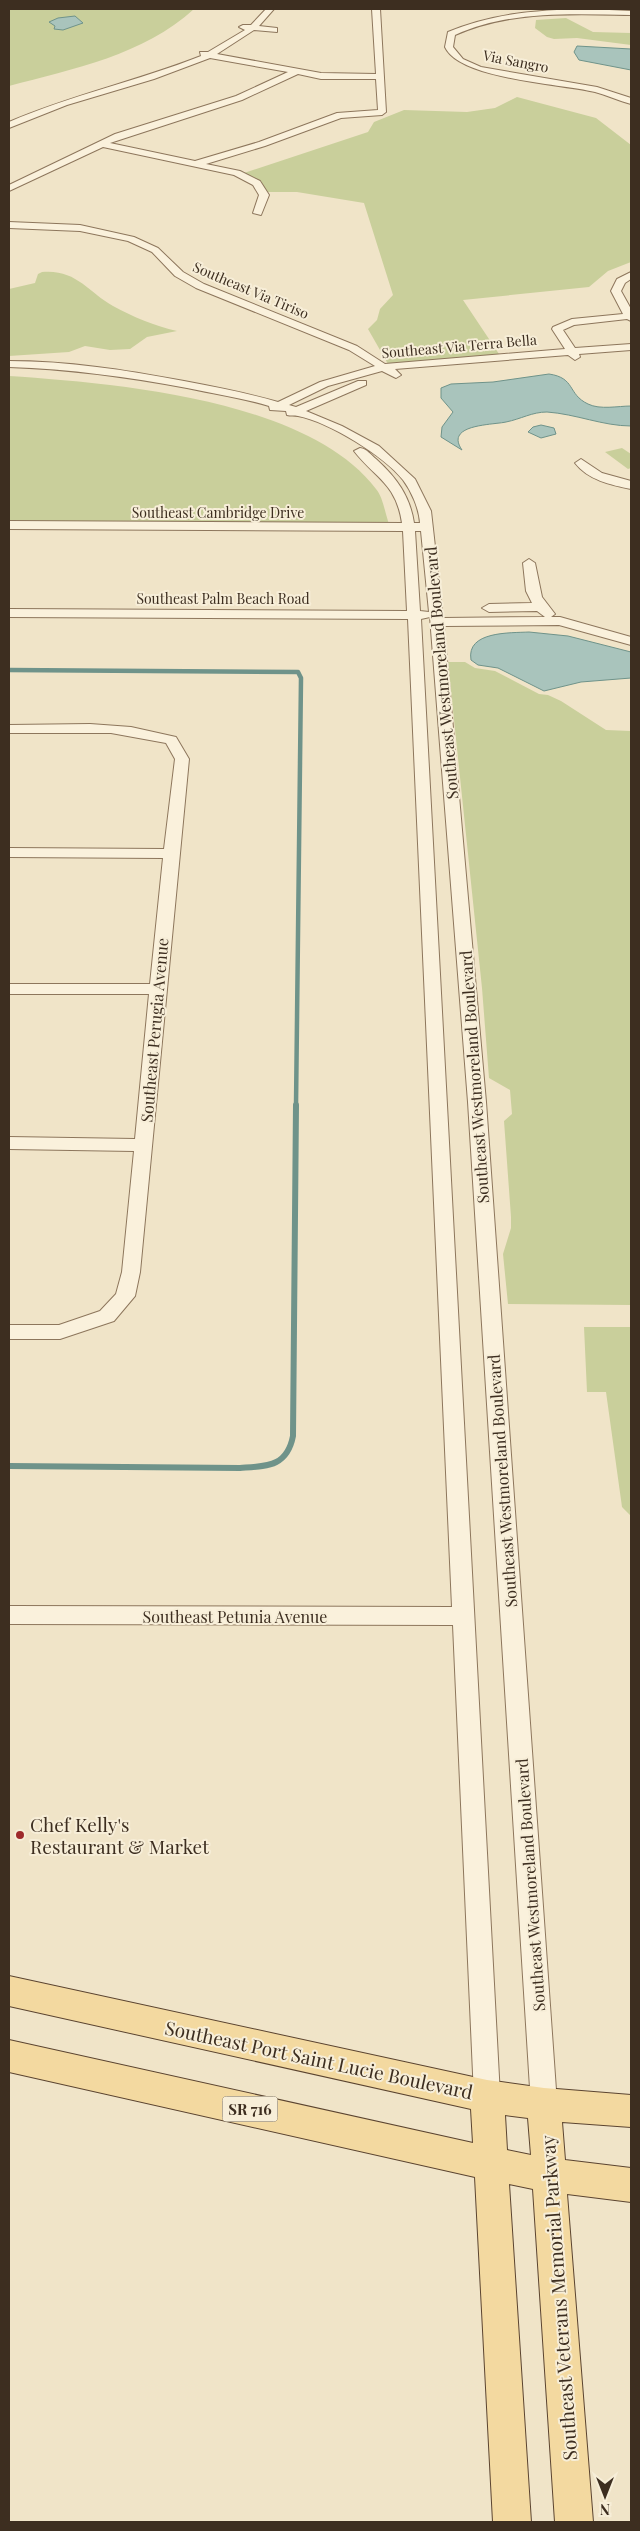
<svg xmlns="http://www.w3.org/2000/svg" width="640" height="2531" font-family="'Playfair Display',serif">
  <rect width="100%" height="100%" fill="#f0e4c8"/>
  <g fill="#c9cf9b">
    <path d="M9,9H194C144,55 73,69 9,86Z"/>
    <path d="M566,18L593,32L631,33V45L577,38L554,39L547,37L535,28L536,20Z"/>
    <path d="M517,97L596,118L631,145V262L608,271L589,287L463,300L499,354L388,364L368,329L377,320L380,309L393,295L364,203L297,192H267L261,181L244,173L368,132L374,122L404,110L467,112L495,108Z"/>
    <path d="M42,272C76,269 87,291 113,306C133,317 155,326 177,331L147,337L130,349L110,350L85,346L69,352L9,356V289L35,283L38,274Z"/>
    <path d="M9,376C114,383 308,399 376,489C383,497 385,513 389,524L9,522Z"/>
    <path d="M622,448L631,454V468L628,469L605,452Z"/>
    <path d="M448,662H465L475,668L495,671L539,694L548,695L561,701L606,730L631,731V1305L508,1304L503,1254L511,1228V1217L504,1121L512,1114L510,1090L489,1078L482,988Z"/>
    <path d="M584,1327H631V1516L622,1507L606,1392H587Z"/>
  </g>
  <g fill="#a9c4bc" stroke="#6f938a">
    <path d="M75,16L83,23L63,30L54,29L55,26L49,22L58,18Z"/>
    <path d="M577,46L631,49V70L579,60L574,52Z"/>
    <path d="M549,374C576,378 567,394 588,404C600,410 618,406 631,406V426C603,426 576,414 547,412C532,412 521,419 506,422C493,425 444,424 462,450L441,437L442,427L453,412L441,398V388L451,384L493,382Z"/>
    <path d="M541,425L554,428L556,434L541,438L528,432L533,427Z"/>
    <path d="M529,632L568,636L631,652V678L581,682L544,691L498,668L478,665L471,660C466,631 510,633 529,632Z"/>
  </g>
  <g fill="none" stroke-linecap="round" stroke-linejoin="round">
    <path stroke="#6f938a" stroke-width="4.5" d="M9,670L298,672L301,678L296,1106"/>
    <path stroke="#6f938a" stroke-width="6" d="M9,1466L240,1468C267,1466 287,1467 293,1436L296,1105"/>
    <defs>
      <g id="minor">
        <path d="M266,9H274L259,26L277,28V32L254,30L217,54L321,73L376,74L372,9H380L386,112L382,115L341,118L265,146L206,164L240,171L260,181L269,195L261,215L253,213L259,195L253,185L234,175L103,147L9,191V185L115,134L236,96L288,72L210,58L154,79L67,105L9,128V122C71,95 138,81 201,56L200,52H208L245,30L239,27L243,25H251ZM298,74L321,79H376L378,110L337,113L259,142L195,161L110,143L242,100Z"/>
        <path d="M587,9L631,11V15C571,14 511,10 455,35L453,47L463,59L481,67L597,87L631,98V104C619,101 607,95 595,92C561,84 459,79 445,47L448,32C493,13 539,10 587,9Z"/>
        <path d="M9,222L80,225L134,237L158,248L183,272L204,284L357,346L385,364L565,349L552,329L553,327L572,319L623,314L611,291L617,279L631,272V279L625,283L621,291L631,309V321L627,319L574,325L563,330L575,348L631,344V350L579,354L580,357L575,360L568,355L395,369L401,375L396,378L382,371L328,386L289,405L296,407L358,381H366V385L306,411L342,426L379,446L415,479L431,511L443,618L545,617L537,611L489,612L482,608L489,604L532,603L526,591L523,563L529,559L535,563L542,597L555,614L551,617H560L631,637V645L559,625L444,626L486,1102L557,2104L553,2113L544,2117L535,2113L531,2104L468,1102L430,617L421,619L500,2096L496,2105L487,2109L478,2105L474,2096L453,1625L9,1624V1606L452,1607L408,619L9,617V609L407,611L403,531L9,529V521L402,523C396,483 376,479 354,451L360,448C367,449 371,455 376,459C396,477 410,496 414,523H420C419,509 412,492 403,480C384,456 329,422 298,416C294,415 291,416 287,415L286,411L270,410L269,406C243,398 215,394 187,388C128,377 70,369 9,367V361C68,361 126,370 184,381C216,387 247,393 278,402L320,382L375,366L349,350L196,288L175,276L152,252L128,241L80,231L9,228ZM415,531H421L429,612L420,611Z"/>
        <path d="M581,459L602,473L631,481V489C611,485 588,480 575,463Z"/>
        <path d="M90,724L131,727L176,737L189,759L140,1272L135,1296L114,1321L60,1339H9V1325H59L100,1311L116,1294L122,1272L134,1151L9,1149V1137L135,1139L149,994H9V984H150L163,858L9,857V848L164,849L175,759L166,743L111,733H9V725Z"/>
      </g>
      <path id="major" d="M9,1976L487,2080L544,2088L631,2095V2127L562,2122L565,2160L631,2168V2202L567,2194L593,2522H555L533,2189L509,2184L531,2522H493L475,2177L9,2072V2040L473,2143L471,2109L9,2006ZM505,2115L528,2118L531,2155L507,2150Z"/>
    </defs>
    <use href="#minor" stroke="#8d765c" stroke-width="2"/>
    <use href="#major" stroke="#5b4430" stroke-width="2"/>
    <use href="#minor" fill="#faf1dc" fill-rule="evenodd"/>
    <use href="#major" fill="#f3d9a0" fill-rule="evenodd"/>
  </g>
  <circle fill="#9e2a2b" stroke="#f7eed8" stroke-width="2" cx="20" cy="1835" r="5"/>
  <g text-anchor="middle" dominant-baseline="central" stroke-width="4" stroke-linejoin="round" paint-order="stroke">
    <g font-size="14" fill="#3d2e20" stroke="#f7eed8">
      <text transform="translate(516 61) rotate(11)">Via Sangro</text>
      <text transform="translate(251 290) rotate(23)">Southeast Via Tiriso</text>
      <text transform="translate(459 346) rotate(-5)">Southeast Via Terra Bella</text>
      <text x="218" y="512">Southeast Cambridge Drive</text>
      <text x="223" y="598">Southeast Palm Beach Road</text>
    </g>
    <rect fill="#f7eed8" stroke="#756857" stroke-width="1" x="222.5" y="2096.5" width="55" height="25" rx="4"/>
    <g font-size="15" font-weight="bold" fill="#3d2e20">
      <text x="250" y="2109">SR 716</text>
    </g>
    <g font-size="16" fill="#3d2e20" stroke="#f7eed8">
      <text transform="translate(441 673) rotate(-95)">Southeast Westmoreland Boulevard</text>
      <text transform="translate(154 1030) rotate(-85)">Southeast Perugia Avenue</text>
      <text transform="translate(474 1077) rotate(-94)">Southeast Westmoreland Boulevard</text>
      <text transform="translate(502 1481) rotate(-94)">Southeast Westmoreland Boulevard</text>
      <text x="235" y="1616">Southeast Petunia Avenue</text>
      <text transform="translate(530 1885) rotate(-94)">Southeast Westmoreland Boulevard</text>
    </g>
    <g font-size="19" fill="#3d2e20" stroke="#f7eed8" text-anchor="start">
      <text x="30" y="1824">Chef Kelly's<tspan x="30" dy="22">Restaurant &amp; Market</tspan></text>
    </g>
    <g font-size="19" fill="#3d2e20" stroke="#f7eed8">
      <text transform="translate(319 2059) rotate(12)">Southeast Port Saint Lucie Boulevard</text>
      <text transform="translate(558 2298) rotate(-94)">Southeast Veterans Memorial Parkway</text>
    </g>
  </g>
  <rect width="640" height="2531" fill="none" stroke="#3d2e20" stroke-width="20"/>
  <g transform="translate(605 2496) rotate(180)" stroke="#f7eed8" stroke-width="4" paint-order="stroke">
  <path d="M0-4L9 19L0 12L-9 19Z" fill="#3d2e20"/>
  <text y="-8" font-size="14" font-weight="bold" text-anchor="middle" fill="#3d2e20">N</text>
  </g>
</svg>
